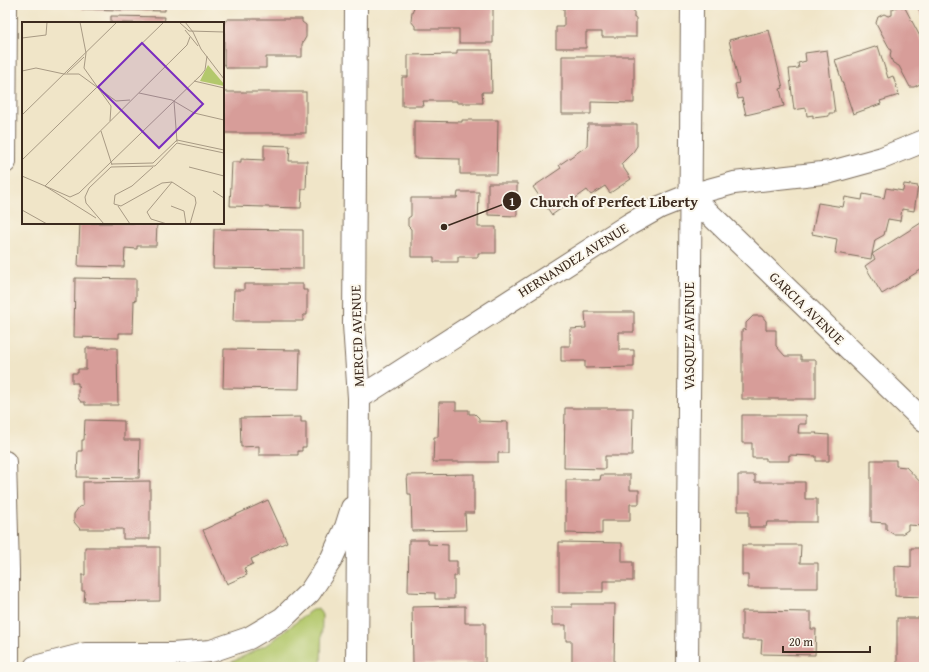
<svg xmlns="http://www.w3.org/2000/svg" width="929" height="672" font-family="'Gentium Book Plus',serif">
  <rect width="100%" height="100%" fill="#fbf7ec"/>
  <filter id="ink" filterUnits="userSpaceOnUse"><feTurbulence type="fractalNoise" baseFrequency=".025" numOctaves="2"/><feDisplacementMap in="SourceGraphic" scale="8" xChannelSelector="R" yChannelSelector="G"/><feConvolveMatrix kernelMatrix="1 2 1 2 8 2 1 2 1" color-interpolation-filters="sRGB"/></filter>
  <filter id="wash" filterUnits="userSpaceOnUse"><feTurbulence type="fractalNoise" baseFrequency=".012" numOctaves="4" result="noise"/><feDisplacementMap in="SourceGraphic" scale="16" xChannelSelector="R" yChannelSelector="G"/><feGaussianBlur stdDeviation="0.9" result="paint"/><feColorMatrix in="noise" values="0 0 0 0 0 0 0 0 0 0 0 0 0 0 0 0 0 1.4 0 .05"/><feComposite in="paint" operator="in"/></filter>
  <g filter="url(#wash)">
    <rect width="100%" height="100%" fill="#f0e5c8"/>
    <path fill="#b3c86c" stroke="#777945" d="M318,608L322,615L321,667H203L230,663L270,643L310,611Z"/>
    <g id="blocks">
      <g fill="#d79d99">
        <path d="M82,5H165V11L82,9Z"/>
        <path d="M275,5H294V7L275,6Z"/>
        <path d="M415,5H493V43H459V29H415V26L411,21L412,12Z"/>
        <path d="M561,5H634V18H636V37H602V32H586V48H556V27H564V8H561Z"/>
        <path d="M767,5H780L776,8L768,7Z"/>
        <path d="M916,5H924V18Z"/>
        <path d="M899,6L905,8L924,44V82L914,87H910L899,66L893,63L890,56L891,51L876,23L878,17L884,14L888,16L892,15V9Z"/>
        <path d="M111,16L165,17L164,23H111Z"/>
        <path d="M228,19H302V22L306,25V37L302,44V57H266V68H227L224,64V22Z"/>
        <path d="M769,30L783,88L780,89L784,106L746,115L742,98L738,99L735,84L739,83L729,40Z"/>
        <path d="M878,46L888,78L893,76L899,95L880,101L881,104L853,114L835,60Z"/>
        <path d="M457,50H491L492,92H482L483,103H457V101H423L424,106H402V77H408V55L457,54Z"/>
        <path d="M827,50L835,113H829V116L813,118V115L807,116L806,108L794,110L789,69L799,68L798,63L806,61L805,53Z"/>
        <path d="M562,56H634V103L591,102V114H562Z"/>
        <rect x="223" y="92" width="83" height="41"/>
        <path d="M462,120H498L497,174H460V159L414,158V121L462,122Z"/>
        <path d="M588,124H637V146L633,152L621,164L631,179L610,193L605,186L591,195L587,190L552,215L533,187L561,168L559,165L587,146Z"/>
        <path d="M264,145L290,146L289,161H307L306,189H302L301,208L230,206L232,162H241V159L264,160Z"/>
        <path d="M488,183H517V216L488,215Z"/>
        <path d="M904,184L918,186L914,211L902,209L900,221L888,219L884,235L875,240L871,259L835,253L837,239L812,234L818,203L843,207L845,197L862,200L863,194L884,198L886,188L903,191Z"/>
        <path d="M458,192H479L478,227H496V253H478V257H458V262H434V257H411V229L408,226V218L411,216V198H457Z"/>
        <path d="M924,221V268L882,294L865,266L875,259L872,254Z"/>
        <path d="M80,223H157L156,246H137V249L125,248L124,267L78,266Z"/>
        <path d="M214,229L303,230V269L213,268Z"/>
        <path d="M75,278L136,279V301L134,300L133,333H119V338L74,337Z"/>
        <path d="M244,284H303V290H307V315H303V321H233L234,290H244Z"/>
        <path d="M585,312H634V332H619V350H634V367L585,368V361H561V346H570V329L586,328Z"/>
        <path d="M753,316H762L766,321V330H776V346L785,356H801V360H816V399H742V330L746,329V323Z"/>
        <path d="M86,348H117L118,405H85V402H81L78,398V389L80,386H78V383H72V373H78V369H86Z"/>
        <path d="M224,349L300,350L299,389L223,388Z"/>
        <path d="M439,402H456V410H469V414H475L479,418V421L508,422V453H498V462H433L434,437H438Z"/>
        <path d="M565,408H633L632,456H605V469L564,468Z"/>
        <path d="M742,415H806V424H799L798,433H817L816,434L829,435V461H816V456L789,455V461H766V458H752V443H742Z"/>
        <path d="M301,417V422H306V447H302V451H298V455H259V446L241,447L240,418Z"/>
        <path d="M85,420L124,421V440H140L139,478L77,477L78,451H82V440H84Z"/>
        <path d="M871,460H896V466L906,467L924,486V526L908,525V530L902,534H893L886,529V523L871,522Z"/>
        <path d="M474,474V513H465L466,530L412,531L411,494H408L407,475Z"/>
        <path d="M601,475H630V490H639V504H630V521H602V534L566,533V480H600Z"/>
        <path d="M738,475H755V482H805V499H817V522H767L766,527H749V511H738Z"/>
        <path d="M150,481V539H123V529H80L74,522V514L79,507L83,506V482Z"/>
        <path d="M268,500L287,542L251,559L253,564L244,568L247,575L227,584L203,530Z"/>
        <path d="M409,540H428V544L448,545V561H457V576H454V599H435V593L408,592Z"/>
        <path d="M559,542L622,543V562H633V581H603V592H559Z"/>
        <path d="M742,545H801L800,563H818V588H748V575H742Z"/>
        <path d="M85,547H160V601L84,602L85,591H82V575H85Z"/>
        <path d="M911,548H924V597L895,596V566L911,567Z"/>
        <path d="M572,604H615L614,663H572V641H566V625H552V607H572Z"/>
        <path d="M465,606V623H485V663L413,664L412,607Z"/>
        <path d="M742,611L811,612V629H816L815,655L761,654L762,640H742Z"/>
        <rect x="897" y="618" width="27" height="49"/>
      </g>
    </g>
  </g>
  <g filter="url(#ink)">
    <use href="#blocks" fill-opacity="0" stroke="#7a6b5a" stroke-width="1"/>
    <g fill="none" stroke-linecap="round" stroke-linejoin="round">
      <defs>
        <g id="minor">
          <path d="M356,5L354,325L359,398L357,667"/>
          <path d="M690,195L924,421"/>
          <path d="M359,398L630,224L660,207L690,195L734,183L831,172L882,158L924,141"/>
          <path d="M35,667L85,654H172L211,651L249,638L283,618L310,592L331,560L346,527L352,508"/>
          <path d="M687,667L692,5"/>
        </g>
        <g id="tertiary">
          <path d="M5,162L6,5"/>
          <path d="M5,462L8,570V667"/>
        </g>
      </defs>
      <use href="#minor" stroke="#7a6b5a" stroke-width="24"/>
      <use href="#tertiary" stroke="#7a6b5a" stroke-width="24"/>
      <use href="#minor" stroke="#fff" stroke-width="22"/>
      <use href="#tertiary" stroke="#fff" stroke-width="22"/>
    </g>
  </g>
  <g text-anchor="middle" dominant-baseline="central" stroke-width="4" stroke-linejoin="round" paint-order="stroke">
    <g font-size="14" fill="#3b2a1e" stroke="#fbf7ec">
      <text transform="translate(573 260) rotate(-32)">HERNANDEZ AVENUE</text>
      <text transform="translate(807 308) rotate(44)">GARCIA AVENUE</text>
      <text transform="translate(357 336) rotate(-92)">MERCED AVENUE</text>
      <text transform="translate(689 336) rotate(-90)">VASQUEZ AVENUE</text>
    </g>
  </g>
  <g transform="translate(22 22)">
    <rect width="202" height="202" fill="#f0e5c8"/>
    <path d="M186,43L202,62V64L178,59Z" fill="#b3c86c"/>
    <path fill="none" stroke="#a89a84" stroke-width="1" d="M58,0L64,31L62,46L89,84L88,99M157,0L167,9L202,10M163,0L171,10M163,8L176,24M171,10L179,27L202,57M0,16L24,13L25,0M0,49L14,46L42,52H57L94,79L108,78M45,51L62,35M172,59L202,66M117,71L150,78L172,91L202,98M152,79L155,120M0,93L95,0M79,109L90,143M155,121L202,131M0,138L142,0M90,142L131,141L155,118L202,128M131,145L110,164L93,173L92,182L99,184L140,161L150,160L173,175L174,181L168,202M167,145L202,154M0,154L23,164L74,196M23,164L48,175L57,171L179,53L183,48L185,34M23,164L165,23L168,15M191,169L202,176M96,184L108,202M149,184L162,189L164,202M0,188L25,202M82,202L64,181L63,175L67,166L89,145L133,144L155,121M145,202L129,197L125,190L150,160"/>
    <path fill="#7b2cbf" fill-opacity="0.15" stroke="#7b2cbf" stroke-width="2" d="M120,21L181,82L137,126L76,65Z"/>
    <rect width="202" height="202" fill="none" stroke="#3b2a1e" stroke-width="2"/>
  </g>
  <path fill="none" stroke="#3b2a1e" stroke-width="1.5" d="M444 227L512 201"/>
  <g fill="#3b2a1e" stroke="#fbf7ec" stroke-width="1.5">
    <circle cx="444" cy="227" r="4"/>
    <circle cx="512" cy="201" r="10"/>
  </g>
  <g font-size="12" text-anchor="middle" font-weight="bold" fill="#fff">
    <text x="512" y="206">1</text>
  </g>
  <g font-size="15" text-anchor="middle" font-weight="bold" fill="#3b2a1e" stroke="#fbf7ec" stroke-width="4" stroke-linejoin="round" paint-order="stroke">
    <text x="614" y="207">Church of Perfect Liberty</text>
  </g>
  <rect width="929" height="672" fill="none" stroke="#fbf7ec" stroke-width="20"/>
  <path d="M783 646v6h87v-6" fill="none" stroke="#3b2a1e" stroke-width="2"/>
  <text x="789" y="646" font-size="12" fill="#3b2a1e" stroke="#fbf7ec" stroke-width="3" paint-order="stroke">20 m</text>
</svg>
